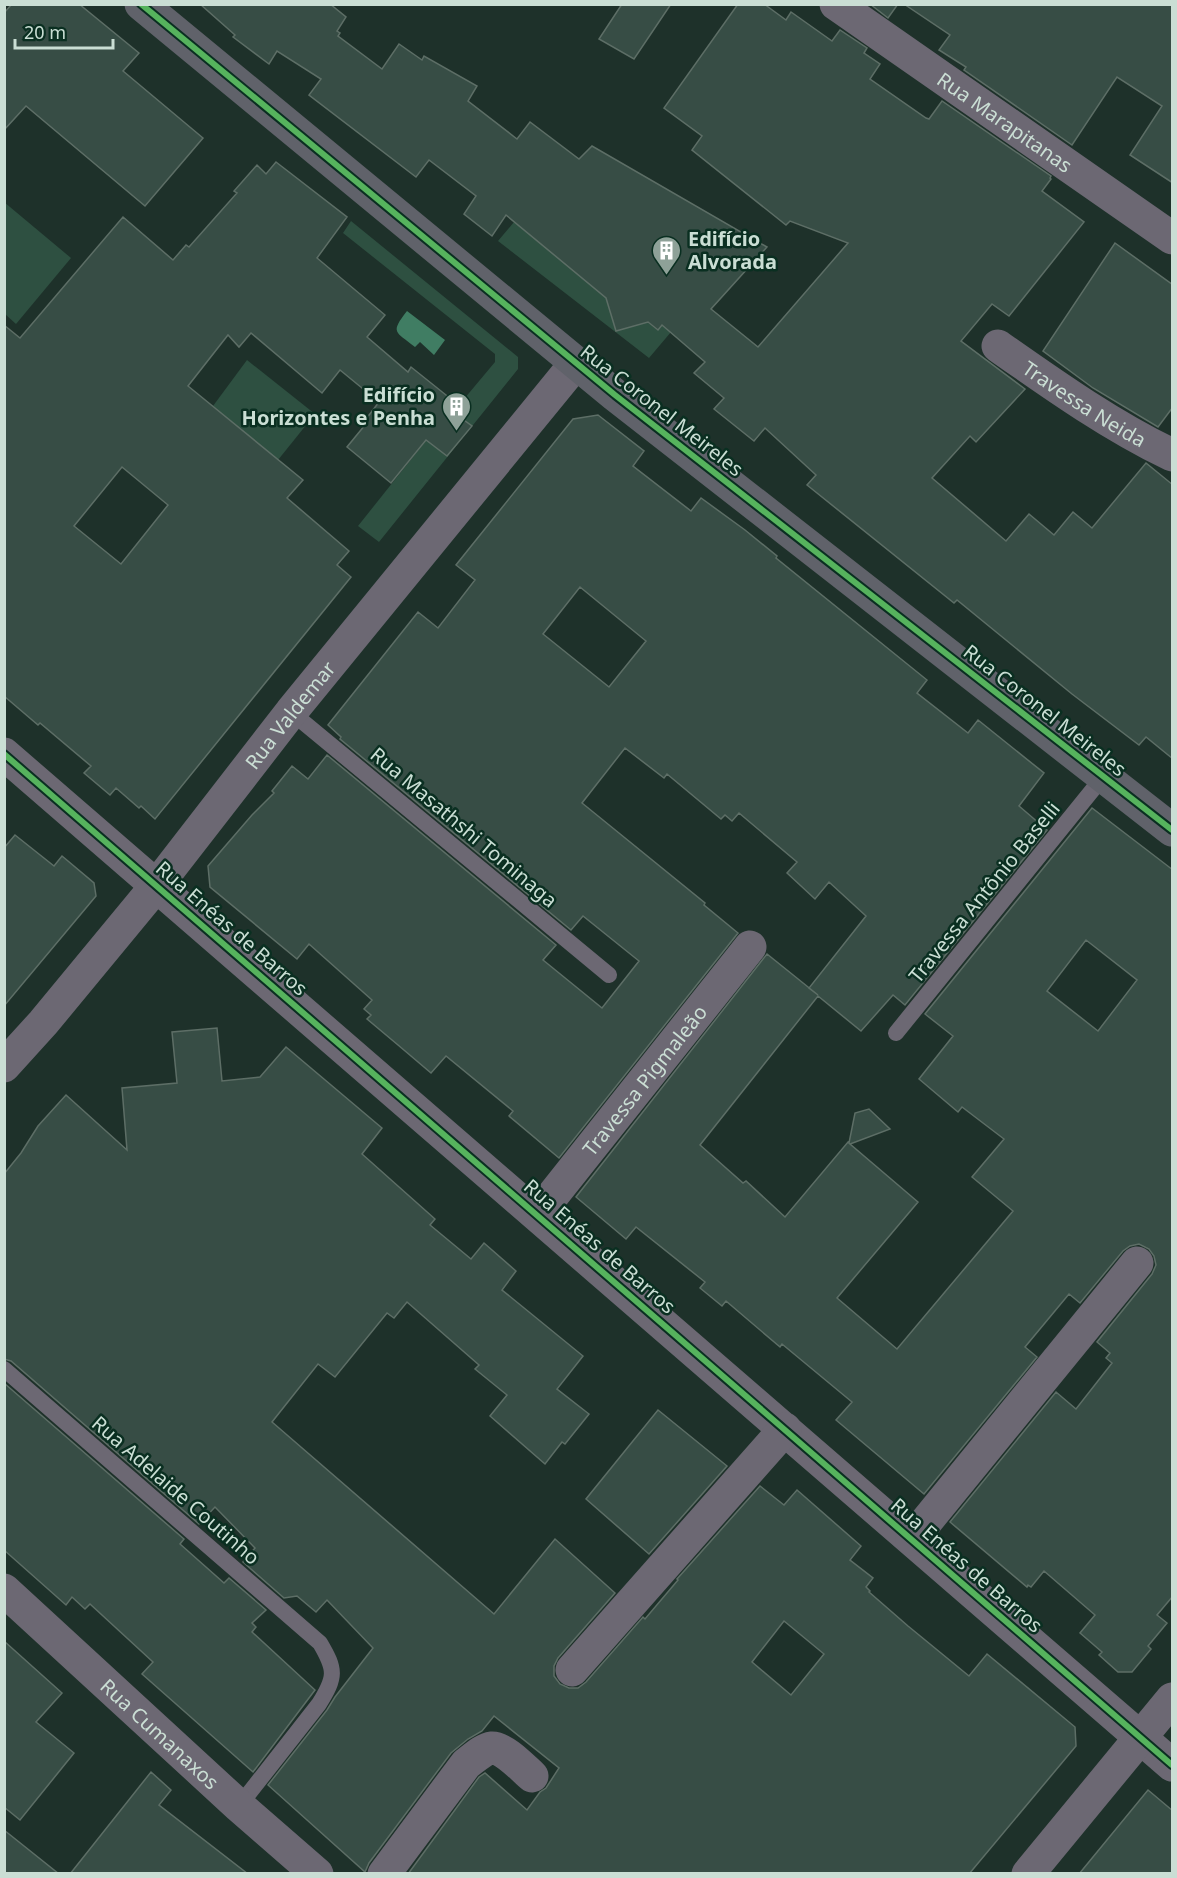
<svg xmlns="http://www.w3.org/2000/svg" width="1177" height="1878" font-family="'Noto Sans',sans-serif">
  <rect width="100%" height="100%" fill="#1e312a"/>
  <g fill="#2e5041">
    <path d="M4,202L71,258L16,324L5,314Z"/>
    <path d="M351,221L518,357V369L379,542L358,526L456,403L459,405L495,362V354L343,233Z"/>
    <path d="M514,222L611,301L620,300L657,330L662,325L671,332L649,358L498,241Z"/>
    <path d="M247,360L315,414L278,460L213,406Z"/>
  </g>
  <path fill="#407d63" d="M407,311L445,340L434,355L420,342L415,347C395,331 390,333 407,311Z"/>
  <g fill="#374d45" stroke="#5d6e66" stroke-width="1.5" fill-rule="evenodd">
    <path d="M12,4H79L139,53L123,71L203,138L145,206L26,106L4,130V13Z"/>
    <path d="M200,4H330L346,17L337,31L340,33L338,36L382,69L399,44L422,60L424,56L477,86L468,101L517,139L530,122L579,159L592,146L767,247L711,309L758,347L848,243L790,221L786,225L692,150L702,136L664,108L738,4H764L786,20L791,12L832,41L840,30L867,48L864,53L880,64L870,79L926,118L929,119L942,101L1051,176L1050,178L1051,179L1042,191L1084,222L1009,316L992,304L961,341L1025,389L976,442L970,436L932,478L1006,541L1029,514L1054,535L1073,512L1092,528L1146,463L1173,485V759L1146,737L1139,745L1072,694L957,600L954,603L807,485L816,475L765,428L754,441L714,409L724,398L694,373L705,362L662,325L658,330L648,322L616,331L606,298L506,215L492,236L464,214L476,196L429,160L416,177L309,95L321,79L277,51L269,64L233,37L235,35Z"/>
    <path d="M622,4H671L634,59L599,39Z"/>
    <path d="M870,4H898L888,18Z"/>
    <path d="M904,4H1173V183L1130,155L1162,106L1117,77L1072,145L964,70L966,67L939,50L950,35Z"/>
    <path d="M276,162L347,217L317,258L385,315L367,337L408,372L411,367L456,403L450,410L472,426L447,456L426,440L391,483L347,447L365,425L363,423L379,402L340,370L322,393L251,333L239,347L228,335L188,386L303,480L287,498L349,551L337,565L351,577L155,819L141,806L139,808L116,788L110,795L84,773L91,766L40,723L38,725L4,696V325L20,338L123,217L173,260L186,245L189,247L237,193L234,191L257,165L266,174ZM122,467L168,505L121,564L74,526Z"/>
    <path d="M1115,243L1173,285V407L1158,427L1093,388L1043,351Z"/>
    <path d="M598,415L644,451L633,466L691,511L701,498L745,530L777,556L776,558L927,680L917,693L968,733L978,720L1044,773L1019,806L1047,830L905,1005L893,995L861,1031L818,996L700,1145L743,1183L746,1181L785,1217L848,1142L849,1143L855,1113L869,1109L890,1129L850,1144L918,1202L837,1298L897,1349L1013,1211L972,1177L1004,1139L962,1107L958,1112L919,1079L953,1036L925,1014L1092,808L1173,870V1596L1157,1615L1167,1623L1148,1646L1151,1649L1132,1672H1118L1099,1655L1102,1652L1080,1633L1095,1615L1044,1571L1031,1587L1028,1585L1027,1587L950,1522L1056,1392L1076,1409L1112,1363L1106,1358L1110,1353L1097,1342L1152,1274L1156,1265L1154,1256L1149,1249L1139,1244L1130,1246L1123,1251L1080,1303L1069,1294L1025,1347L1037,1357L924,1494L836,1420L852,1402L782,1344L780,1347L726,1301L722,1306L700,1288L705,1282L636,1227L626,1239L576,1197L767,954L818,995L809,988L866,916L829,882L815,899L787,873L797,862L739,813L732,821L725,815L721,819L667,774L664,778L625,748L582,803L705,903L704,905L738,933L559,1158L509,1116L513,1111L446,1056L431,1073L398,1045L367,1019L371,1015L364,1009L372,1000L309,944L297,959L210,887L208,866L252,815L274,793L272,791L292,766L308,779L327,755L556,945L543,960L602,1008L639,961L583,916L571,930L340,739L341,737L328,725L418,612L438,628L475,580L456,565L573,419ZM580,587L646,641L609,687L543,634ZM1086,940L1137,980L1098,1031L1047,991Z"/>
    <path d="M15,835L54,866L62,856L94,883L96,896L4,1006V848Z"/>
    <path d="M217,1028L222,1081L260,1077L286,1047L382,1128L362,1154L435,1219L430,1225L471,1259L484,1243L516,1271L502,1290L583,1356L557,1389L589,1414L565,1444L562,1442L545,1464L490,1416L507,1395L475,1369L479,1365L407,1302L394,1318L387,1313L335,1377L318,1364L272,1422L494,1614L555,1539L615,1593L558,1658L554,1666V1676L560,1684L569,1688H578L586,1682L643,1617L645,1619L678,1580L677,1579L760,1486L784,1505L797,1490L861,1546L850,1560L873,1578L866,1587L870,1591L869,1592L908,1626L969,1676L987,1654L1075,1727L1076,1746L969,1874H408L479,1777L485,1773L527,1810L540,1792L546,1788L559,1768L494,1716L482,1731L468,1739L451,1753L369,1863L365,1872L268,1785L327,1710L335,1697L373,1648L327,1600L316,1612L297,1596L284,1598L243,1562L255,1548L215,1507L199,1524L11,1361L4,1359V1174L21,1153L38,1126L66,1095L127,1150L122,1088L177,1083L172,1032ZM784,1621L824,1654L791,1695L752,1662Z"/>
    <path d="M4,1383L184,1539L180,1544L224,1583L229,1578L266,1610L252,1623L256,1627L252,1632L315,1690L253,1772L142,1674L153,1662L90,1604L85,1609L72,1597L66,1605L4,1550Z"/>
    <path d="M658,1410L727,1466L649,1554L586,1499Z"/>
    <path d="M4,1641L62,1693L36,1722L74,1753L20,1820L4,1807Z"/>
    <path d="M151,1772L171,1790L159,1805L248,1874H70Z"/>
    <path d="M1148,1790L1173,1811V1874H1079Z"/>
    <path d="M4,1830L59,1874H4Z"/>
  </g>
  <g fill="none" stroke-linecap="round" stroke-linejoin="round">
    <g stroke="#6c6873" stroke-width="16">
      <path d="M291,712L609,975"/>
      <path d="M896,1033L1103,777"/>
      <path d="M4,1369L320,1643C336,1670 336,1677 319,1704L239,1806"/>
    </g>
    <g stroke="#6c6873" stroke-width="33">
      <path id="s1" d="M836,4L1172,238"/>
      <path id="s2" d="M998,346C1055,386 1110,425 1172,455"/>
      <path d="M4,754L1172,1765"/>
      <path id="s3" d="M4,1066L43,1023L157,885L291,712L576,363"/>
      <path id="s4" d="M538,1214L750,947"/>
      <path d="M912,1539L1137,1263"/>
      <path id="s5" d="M4,1590L239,1806L317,1874"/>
      <path d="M572,1670L785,1429"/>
      <path d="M384,1874L466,1764C473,1759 483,1749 492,1748C503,1747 523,1768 532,1776"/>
      <path d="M1028,1874L1172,1699"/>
    </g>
    <path stroke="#60626a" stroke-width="33" d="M141,4L615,395L1172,830"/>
    <defs>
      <g id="cycleway">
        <path d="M141,4L615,395L1172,830"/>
        <path d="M4,754L1172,1765"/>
      </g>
    </defs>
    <use href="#cycleway" stroke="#0a2f21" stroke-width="10"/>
    <use href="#cycleway" stroke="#56b35d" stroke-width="6"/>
  </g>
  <defs>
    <symbol id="building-pin" viewBox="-11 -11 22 30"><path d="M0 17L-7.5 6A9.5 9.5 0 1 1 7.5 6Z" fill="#8ea198" stroke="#0a2f21"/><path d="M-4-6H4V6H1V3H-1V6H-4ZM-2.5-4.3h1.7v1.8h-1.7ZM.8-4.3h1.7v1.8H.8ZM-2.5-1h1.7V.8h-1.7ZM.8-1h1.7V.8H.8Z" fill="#fff"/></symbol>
  </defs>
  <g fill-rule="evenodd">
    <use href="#building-pin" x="650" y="234" width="33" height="45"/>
    <use href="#building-pin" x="440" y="390" width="33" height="45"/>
  </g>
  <g text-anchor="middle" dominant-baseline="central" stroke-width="5" stroke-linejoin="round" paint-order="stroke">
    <g font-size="20" fill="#caded4" stroke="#0a2f21">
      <text stroke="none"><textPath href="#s1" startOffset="206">Rua Marapitanas</textPath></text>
      <text stroke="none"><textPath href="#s2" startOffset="104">Travessa Neida</textPath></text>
      <text transform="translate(662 410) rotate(38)">Rua Coronel Meireles</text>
      <text transform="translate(1045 710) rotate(38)">Rua Coronel Meireles</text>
      <text stroke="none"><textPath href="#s3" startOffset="453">Rua Valdemar</textPath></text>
      <text transform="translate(464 827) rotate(40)">Rua Masathshi Tominaga</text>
      <text transform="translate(984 892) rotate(-51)">Travessa Antônio Baselli</text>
      <text transform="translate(232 928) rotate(41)">Rua Enéas de Barros</text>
      <text stroke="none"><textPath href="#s4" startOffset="171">Travessa Pigmaleão</textPath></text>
      <text transform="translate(600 1246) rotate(41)">Rua Enéas de Barros</text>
      <text transform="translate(176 1490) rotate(41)">Rua Adelaide Coutinho</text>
      <text transform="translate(967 1565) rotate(41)">Rua Enéas de Barros</text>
      <text stroke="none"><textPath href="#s5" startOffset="212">Rua Cumanaxos</textPath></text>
    </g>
    <g font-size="20" font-weight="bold" fill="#caded4" stroke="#0a2f21" text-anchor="start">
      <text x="688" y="238">Edifício<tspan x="688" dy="23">Alvorada</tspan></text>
      <text x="435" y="394" text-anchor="end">Edifício<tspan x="435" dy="23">Horizontes e Penha</tspan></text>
    </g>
  </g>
  <rect width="1177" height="1878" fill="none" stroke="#caded4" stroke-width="12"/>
  <path d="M15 39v9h98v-9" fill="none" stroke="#caded4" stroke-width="3"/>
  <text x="24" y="39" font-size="18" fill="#caded4" stroke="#0a2f21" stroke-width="4.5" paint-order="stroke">20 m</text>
</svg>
